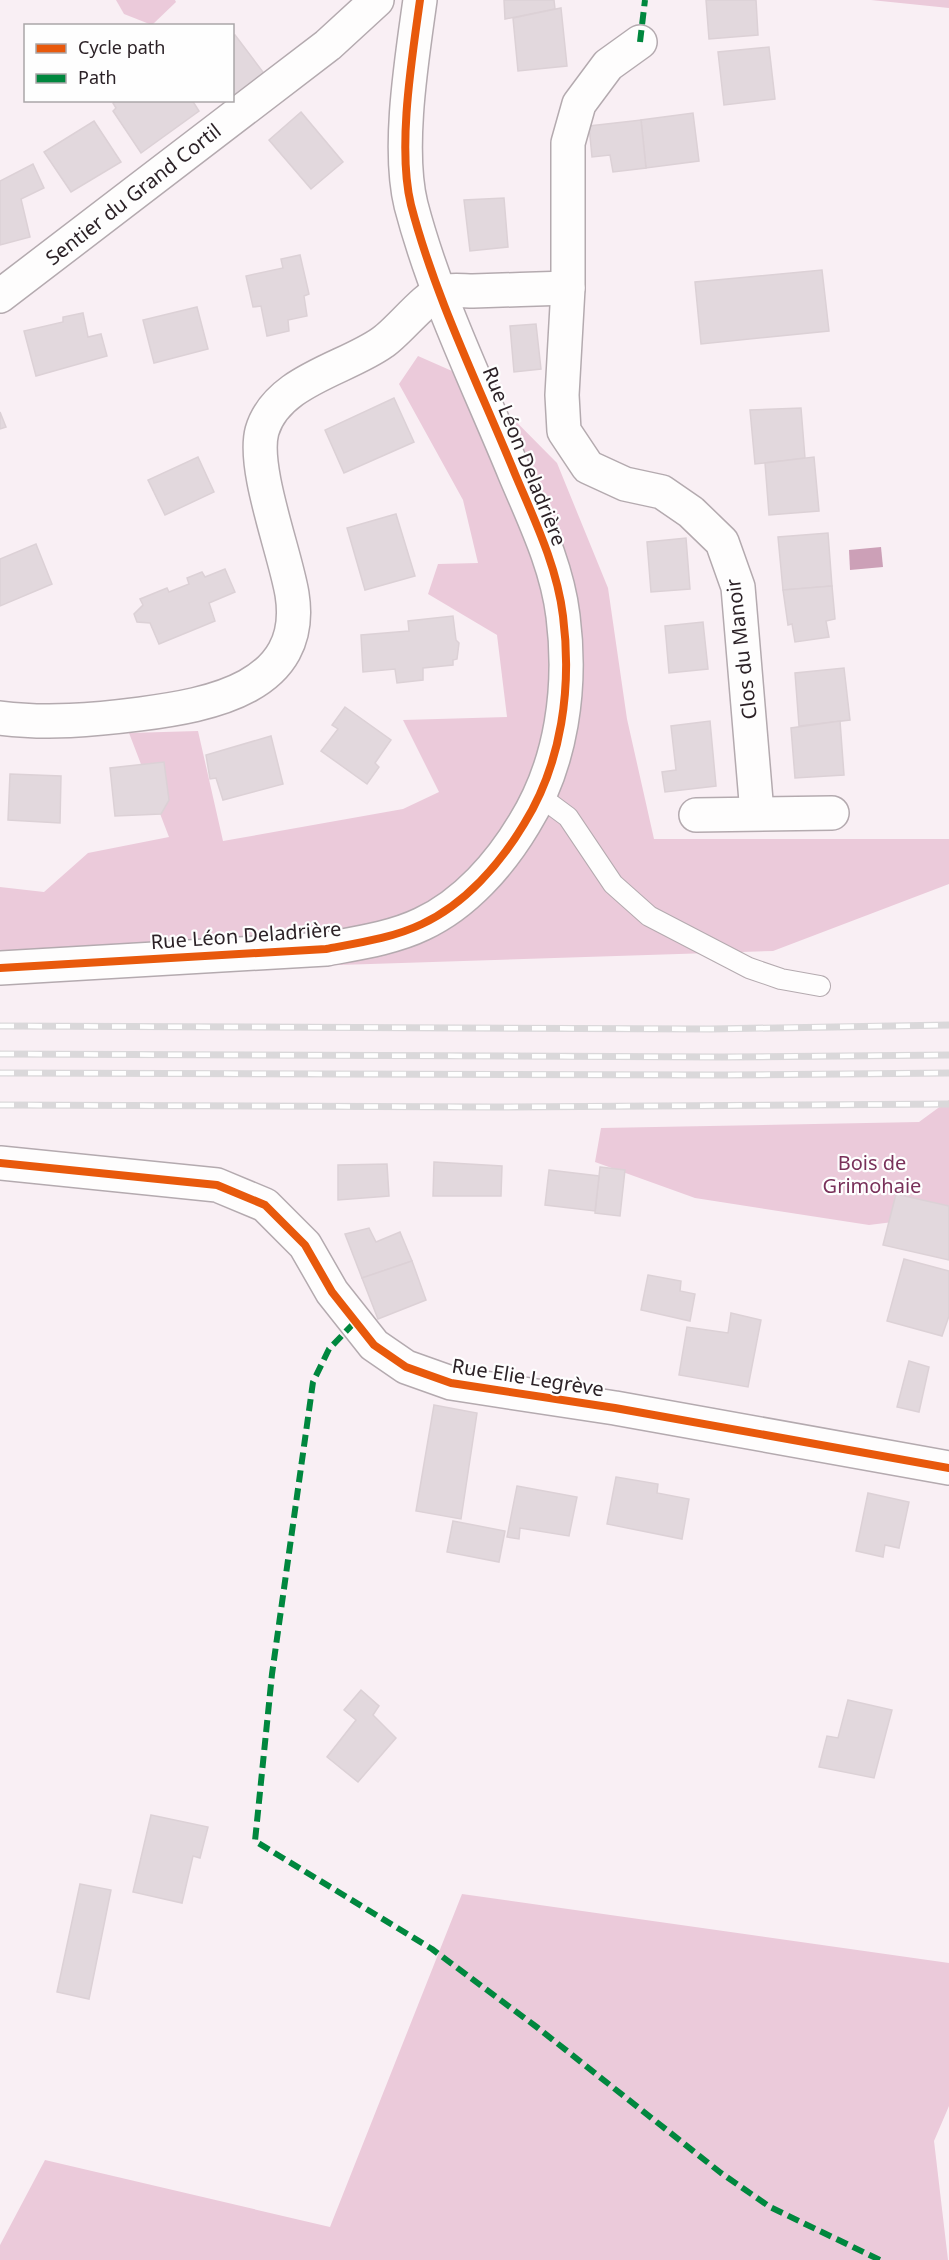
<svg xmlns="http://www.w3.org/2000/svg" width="949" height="2260" font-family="'Noto Sans',sans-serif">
  <rect width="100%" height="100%" fill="#f9eff4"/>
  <g fill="#ebcada">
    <path d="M116,0H175L176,2L152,25L124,14Z"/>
    <path d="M871,0H949V8Z"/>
    <path d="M418,356L477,382L557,463L608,588L627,719L654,839H949V884L773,951L0,976V887L44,892L88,853L169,837L129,733L198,731L223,841L403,809L439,792L403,720L507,717L497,635L428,594L438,564L478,563L463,500L399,384Z"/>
    <path d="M949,1100V1215L869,1225L695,1198L595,1162L601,1128L919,1122Z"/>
    <path d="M462,1894L949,1963V2106L934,2141L948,2260H0V2245L45,2160L330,2227Z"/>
  </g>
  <path fill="#cca0b7" d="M881,547L883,567L850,570L849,550Z"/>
  <g fill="#e2d8dd" stroke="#dcd1d6" stroke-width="1.5">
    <path d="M504,0H554L555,9L505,19Z"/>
    <path d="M706,0H756L758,35L709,39Z"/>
    <path d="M561,8L567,66L518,71L513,18Z"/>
    <path d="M235,35L269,80L232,100V37Z"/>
    <path d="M769,47L775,99L724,105L718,52Z"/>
    <path d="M116,100H192L199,111L141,153L113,111L116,108L113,103Z"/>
    <path d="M301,112L343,162L311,189L269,140Z"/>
    <path d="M693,113L699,161L646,168L641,120Z"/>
    <path d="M641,120L646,168L613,172L610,155L592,157L589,126Z"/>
    <path d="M94,121L121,162L71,192L44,152Z"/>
    <path d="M33,164L44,188L21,199L30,237L0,245V181Z"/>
    <path d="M504,198L508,247L470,251L464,200Z"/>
    <path d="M300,255L309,294L304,296L307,316L288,320L289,331L267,336L261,306L253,307L246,276L283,268L281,259Z"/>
    <path d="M822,270L829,331L701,344L695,282Z"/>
    <path d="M197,307L208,349L154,363L143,320Z"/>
    <path d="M83,313L88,337L101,334L107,356L36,376L24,331L63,322V317Z"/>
    <path d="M536,324L541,369L514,372L510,326Z"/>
    <path d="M394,398L414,442L344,473L325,430Z"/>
    <path d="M801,408L805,458L755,464L750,410Z"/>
    <path d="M0,412L6,427L0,429Z"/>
    <path d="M198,457L214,492L165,515L148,480Z"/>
    <path d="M814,457L819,511L769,515L765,463Z"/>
    <path d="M396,514L415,576L365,590L347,528Z"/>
    <path d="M828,533L832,586L783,590L778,537Z"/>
    <path d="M686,538L690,589L651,592L647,542Z"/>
    <path d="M36,544L52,584L0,606V559Z"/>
    <path d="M225,569L235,592L209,603L215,621L159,644L150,623L137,622L134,614L143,605L140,599L167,588L169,592L189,584L187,578L202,572L205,577Z"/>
    <path d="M832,586L835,619L826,621L829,637L795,642L792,624L788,625L783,590Z"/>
    <path d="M453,616L456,640L459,643L457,659L453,660V665L423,668V680L397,683L395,669L363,672L361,635L409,631L408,621Z"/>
    <path d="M703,622L708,669L669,673L665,626Z"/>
    <path d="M844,668L850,720L799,726L795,673Z"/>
    <path d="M345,707L391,740L375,763L379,767L367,784L321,751L338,729L332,725Z"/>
    <path d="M710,721L716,786L665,792L662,772L676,770L671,726Z"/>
    <path d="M840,721L844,775L795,778L791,728Z"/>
    <path d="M271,736L283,784L223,800L216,778L210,779L206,755Z"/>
    <path d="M164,762L169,800L161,814L115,816L110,768Z"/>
    <path d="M10,774L61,776L60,823L8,820Z"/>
    <path d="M434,1162L502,1166L501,1196H433Z"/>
    <path d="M387,1164L389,1196L338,1200V1165Z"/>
    <path d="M600,1167L625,1170L620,1216L595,1213Z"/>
    <path d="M549,1170L599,1176L595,1211L545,1205Z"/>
    <path d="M896,1194L949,1206V1260L883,1245Z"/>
    <path d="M369,1228L376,1242L400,1232L412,1261L362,1278L345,1234Z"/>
    <path d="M904,1259L949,1271V1316L942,1336L887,1321Z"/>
    <path d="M412,1261L426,1300L378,1319L362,1278Z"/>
    <path d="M648,1275L681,1281L680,1291L695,1294L690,1321L641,1310Z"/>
    <path d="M731,1313L761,1320L748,1387L679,1375L687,1327L728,1333Z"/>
    <path d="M909,1361L929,1367L919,1412L897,1407Z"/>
    <path d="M434,1405L477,1413L461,1519L416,1511Z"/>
    <path d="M616,1477L658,1484L657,1493L689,1499L682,1539L607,1524Z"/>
    <path d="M517,1486L577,1497L569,1536L520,1528L519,1539L507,1537Z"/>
    <path d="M868,1493L909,1502L899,1548L885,1545L883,1557L856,1551Z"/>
    <path d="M453,1521L505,1531L499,1562L447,1552Z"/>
    <path d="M361,1690L379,1706L373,1715L396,1738L358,1782L327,1757L356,1720L344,1710Z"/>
    <path d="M848,1700L892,1710L874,1778L819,1767L827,1736L838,1738Z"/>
    <path d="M151,1815L208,1827L200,1858L193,1856L182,1903L133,1892Z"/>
    <path d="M80,1884L111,1890L89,1999L57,1992Z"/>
  </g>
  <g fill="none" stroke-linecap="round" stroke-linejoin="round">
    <defs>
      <path id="lane" d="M541,797L568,817L613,884L649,916L749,968L781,979L820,986"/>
      <g id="street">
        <path d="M640,42L608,65L579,104L568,143V288L562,395L564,431L588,467L625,484L662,492L691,512L722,542L738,587L757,813"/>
        <path d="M0,296L328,45L377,0"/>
        <path d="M0,718C47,724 93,720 140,714C209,705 307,688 292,594C285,552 252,468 262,431C277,380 346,369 383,342C398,332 426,296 441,292C450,289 464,291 473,291C505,290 536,289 568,288"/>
        <path d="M696,815L832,813"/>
        <path d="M0,968L326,949C358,943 393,938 422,924C465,904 500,864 524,824C562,763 572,687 563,616C557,566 534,519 515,474C479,386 435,297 411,205C397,148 412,58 420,0"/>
        <path d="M0,1163L217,1185L265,1205L305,1245L332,1292L374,1345L406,1367L451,1383L615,1408L949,1468"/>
      </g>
    </defs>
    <use href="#lane" stroke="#b4aaaf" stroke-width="22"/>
    <use href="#street" stroke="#b4aaaf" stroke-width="36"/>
    <use href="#lane" stroke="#fefdfd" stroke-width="20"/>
    <use href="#street" stroke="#fefdfd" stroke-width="33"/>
    <defs>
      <g id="rail">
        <path d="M0,1026L710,1029L949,1025"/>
        <path d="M0,1054L722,1057L949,1055"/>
        <path d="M0,1073L723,1075L949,1073"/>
        <path d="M0,1105L492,1107L949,1104"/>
      </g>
    </defs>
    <use href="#rail" stroke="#dad8da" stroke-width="7"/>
    <use href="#rail" stroke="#fefefe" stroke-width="4.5" stroke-dasharray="14" stroke-linecap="butt"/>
    <g stroke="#00873e" stroke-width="6" stroke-dasharray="12 6" stroke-linecap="butt">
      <path d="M640,42L645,0"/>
      <path d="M354,1323L329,1349L313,1382L272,1674L255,1841L432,1949L538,2028L721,2173L770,2207L880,2260"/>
    </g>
    <defs>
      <g id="cycleway">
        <path d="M0,968L326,949C358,943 393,938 422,924C465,904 500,864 524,824C562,763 572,687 563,616C557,566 534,519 515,474C479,386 435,297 411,205C397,148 412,58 420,0"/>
        <path d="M0,1163L217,1185L265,1205L305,1245L332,1292L374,1345L406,1367L451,1383L615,1408L949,1468"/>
      </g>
    </defs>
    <use href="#cycleway" stroke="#fefefe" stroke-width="11"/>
    <use href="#cycleway" stroke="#e8590c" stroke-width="8"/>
  </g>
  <g text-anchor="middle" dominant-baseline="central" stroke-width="4.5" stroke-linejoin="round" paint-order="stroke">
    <g font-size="20" fill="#2c2227" stroke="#fefefe">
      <text transform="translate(133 194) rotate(-38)">Sentier du Grand Cortil</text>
      <text transform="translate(525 456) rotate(68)">Rue Léon Deladrière</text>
      <text transform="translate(741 649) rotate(-97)">Clos du Manoir</text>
      <text transform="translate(246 935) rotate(-4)">Rue Léon Deladrière</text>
      <text transform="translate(528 1377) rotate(9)">Rue Elie Legrève</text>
    </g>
    <g font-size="20" fill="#79315a" stroke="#fefefe">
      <text x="872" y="1162">Bois de<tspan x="872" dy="23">Grimohaie</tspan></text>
    </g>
  </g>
  <rect x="24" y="24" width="210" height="78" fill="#fefefe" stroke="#aaa6a8" stroke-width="1.5"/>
  <rect x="36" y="44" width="30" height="9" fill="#e8590c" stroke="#aaa6a8" stroke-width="1.5"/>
  <text x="78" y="54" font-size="18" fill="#2c2227">Cycle path</text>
  <rect x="36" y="74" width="30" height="9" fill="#00873e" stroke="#aaa6a8" stroke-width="1.5"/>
  <text x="78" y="84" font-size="18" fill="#2c2227">Path</text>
</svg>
